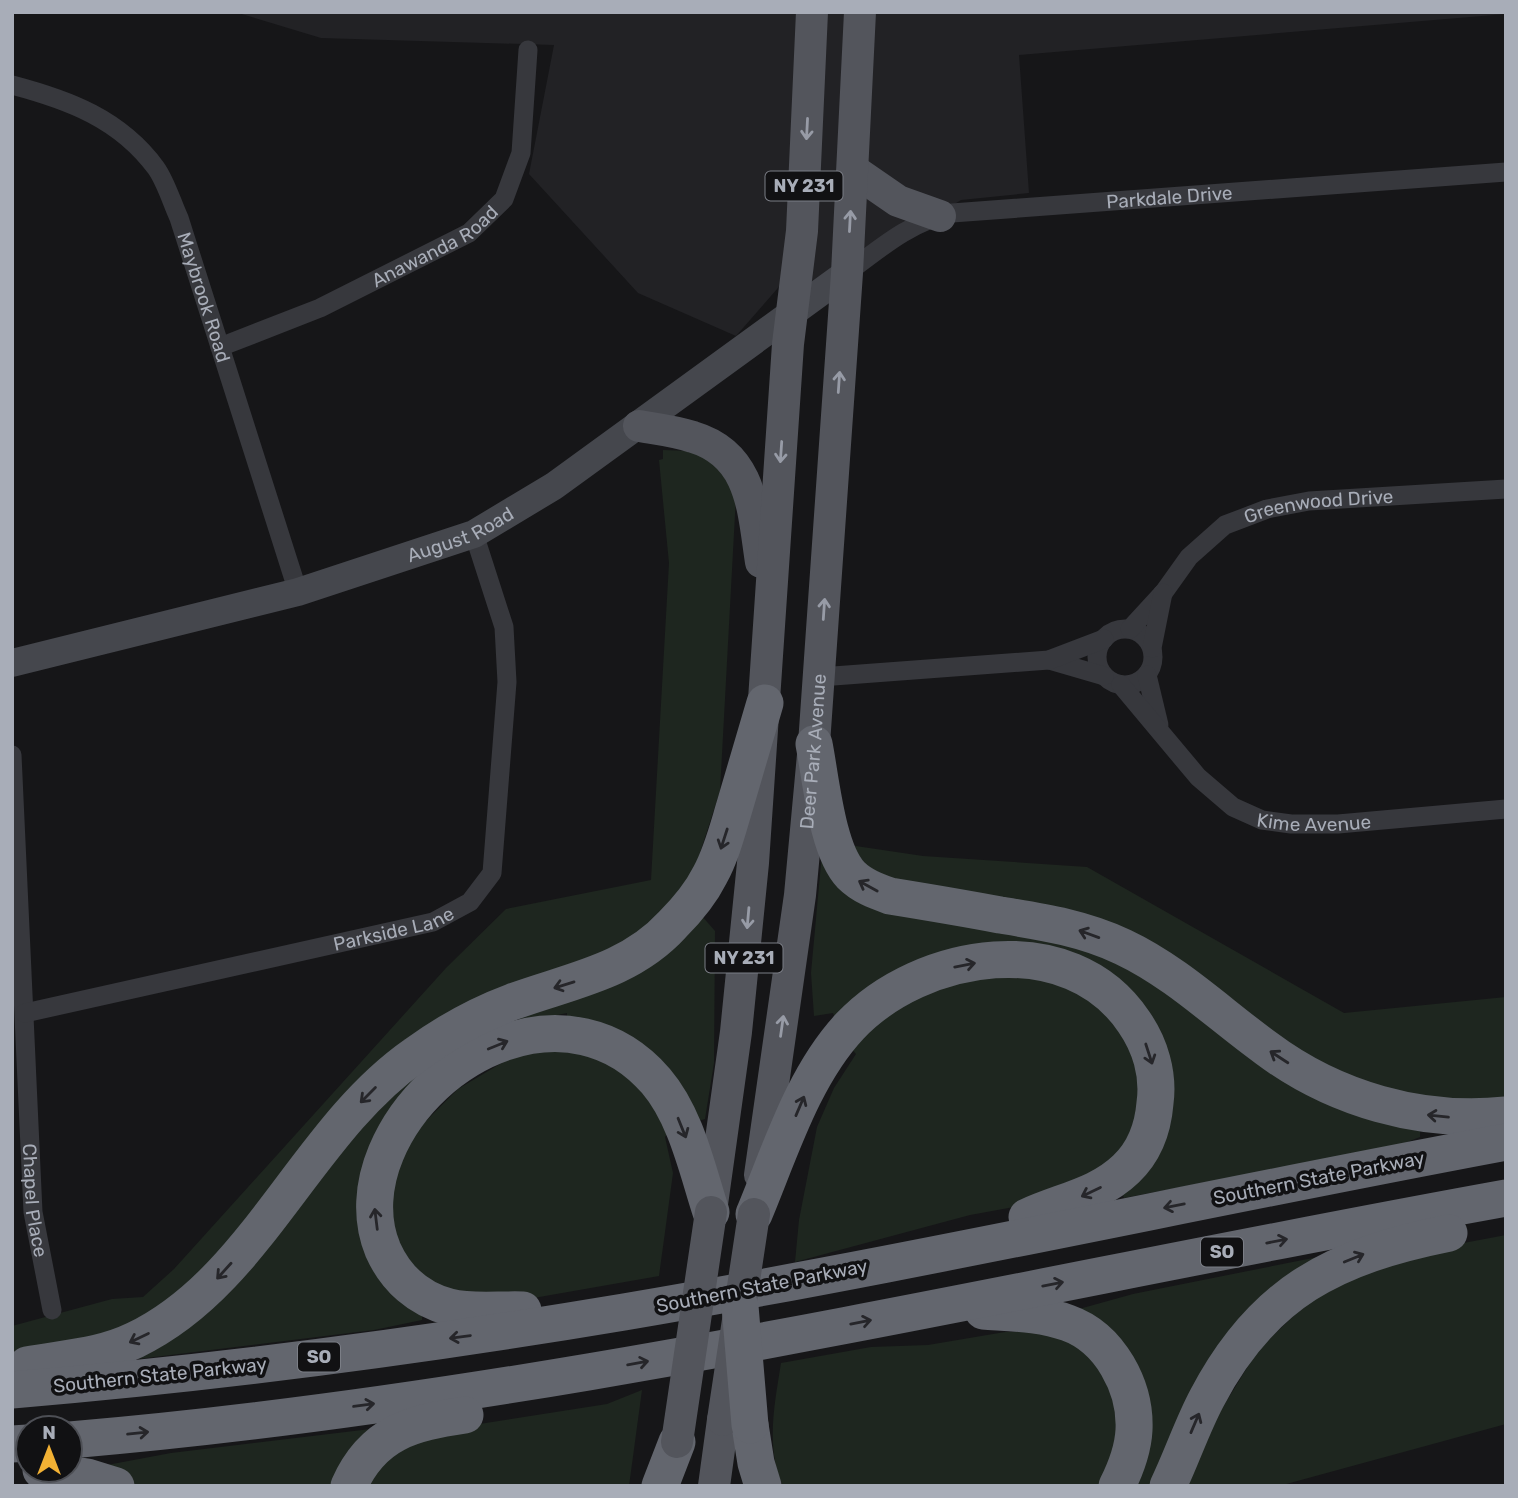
<svg xmlns="http://www.w3.org/2000/svg" width="1518" height="1498" font-family="Rubik,sans-serif">
  <rect width="100%" height="100%" fill="#161618"/>
  <path fill="#222225" d="M235,12H1506V14L1019,55L1029,193L961,200L830,281H784L736,336L638,293L529,174L554,45L321,38Z"/>
  <g fill="#1e261f">
    <path d="M663,450L690,451L713,457L736,496L720,791L699,856L695,884L629,948L449,1022L201,1287L106,1338L12,1355V1326L112,1299L143,1297L174,1269L446,968L506,909L651,880L669,563L659,460L663,459Z"/>
    <path d="M849,845L923,856L1087,867L1344,1013L1506,997V1111L1353,1083L1283,1048L1152,949L885,886Z"/>
    <path d="M822,853L832,864L1123,960L1420,1128V1137L1397,1146L1124,1198L1121,1189L1164,1058L1021,950L837,1023L833,1013L814,1016L811,973Z"/>
    <path d="M701,915L715,931L714,1063L705,1119L690,1123L567,1025V1013L519,1023L520,1013Z"/>
    <path d="M981,974H1034L1080,990L1117,1020L1141,1066L1132,1149L1070,1197L970,1215L795,1262L799,1220L817,1127L834,1088L856,1054L849,1046L921,991Z"/>
    <path d="M579,1050L634,1075L672,1128L665,1137L673,1173L659,1276L494,1305L449,1299L393,1246L386,1196L409,1138L458,1089L520,1052Z"/>
    <path d="M415,1075L419,1084L369,1169L422,1310V1320L374,1330L138,1359L137,1355L384,1100Z"/>
    <path d="M1506,1235V1424L1279,1486H1181L1202,1441L1258,1350L1308,1302L1363,1269L1421,1251Z"/>
    <path d="M1323,1256L1292,1287L1158,1486H1129L1141,1460L1079,1309L1133,1294Z"/>
    <path d="M1050,1331L1090,1350L1115,1387L1122,1421L1104,1486H783C765,1448 775,1402 781,1363L871,1347L928,1345L1005,1332Z"/>
    <path d="M642,1390L629,1486H364L402,1443L441,1430L607,1404Z"/>
    <path d="M379,1428L341,1486H138L107,1475V1465L171,1453Z"/>
  </g>
  <g fill="none" stroke-linecap="round" stroke-linejoin="round">
    <g stroke="#37383d" stroke-width="19">
      <path id="s1" d="M12,85C69,100 120,119 156,168C166,182 172,203 179,218L298,592"/>
      <path id="s2" d="M847,273C879,249 911,221 952,213L1506,172"/>
      <path id="s3" d="M220,347L320,308L469,233L504,199L521,153L528,50"/>
      <circle cx="1125" cy="657" r="28"/>
      <path id="s4" d="M1130,629L1164,592L1189,557L1225,525L1267,509L1309,501L1506,489"/>
      <path d="M1152,648L1163,593"/>
      <path d="M1049,660L1104,676"/>
      <path d="M1147,675L1159,725"/>
      <path d="M820,677L1049,660L1104,639"/>
      <path id="s5" d="M1121,685L1198,777L1233,807L1262,820L1291,824H1338L1506,809"/>
      <path id="s6" d="M12,755L33,1212L52,1310"/>
      <path id="s7" d="M25,1013L433,922L470,902L492,873L507,682L504,627L474,534"/>
    </g>
    <path stroke="#45474d" stroke-width="28" id="s8" d="M12,663L298,592L474,534L554,486L847,273"/>
    <g stroke="#53555c" stroke-width="32">
      <path d="M853,170L898,201L940,216"/>
      <path d="M639,426C657,429 675,431 693,437C753,455 753,511 761,562"/>
      <path id="s9" d="M760,1175L800,895L814,744L847,273L860,12"/>
      <path d="M711,1211L736,1032L753,863L788,344L802,231L812,12"/>
      <path d="M714,1486L723,1420"/>
    </g>
    <g stroke="#63666e" stroke-width="37">
      <path d="M814,744C821,779 827,850 851,875C862,886 876,891 890,896C927,902 963,908 1000,915C1043,922 1083,928 1123,947C1176,972 1219,1014 1266,1048C1334,1099 1421,1124 1506,1115"/>
      <path d="M754,1214C780,1152 803,1076 850,1026C921,951 1070,926 1134,1022C1150,1045 1159,1074 1155,1103C1153,1128 1145,1151 1126,1169C1098,1196 1061,1201 1027,1217"/>
      <path d="M523,1310C499,1309 472,1313 449,1307C419,1299 396,1279 383,1250C370,1219 373,1184 386,1153C429,1050 572,984 656,1081C686,1116 697,1169 711,1212"/>
      <path d="M983,1311C1011,1313 1041,1313 1068,1323C1110,1338 1136,1387 1134,1430C1133,1450 1126,1468 1117,1486"/>
      <path d="M27,1365C64,1358 100,1357 135,1340C256,1282 306,1131 415,1055C445,1033 477,1015 512,1002C569,981 629,972 672,925C687,910 701,893 710,875C722,853 728,828 735,805C745,771 755,737 765,703"/>
      <path d="M12,1390C217,1373 421,1346 624,1312C919,1262 1211,1197 1506,1142"/>
      <path d="M750,1425L756,1463L763,1486"/>
      <path d="M70,1440C554,1399 1028,1284 1506,1198"/>
      <path d="M12,1444L28,1443"/>
      <path d="M41,1470L87,1477L116,1486"/>
      <path d="M349,1486C373,1432 412,1423 465,1415"/>
      <path d="M660,1486L677,1442"/>
      <path d="M1168,1486C1182,1457 1192,1426 1207,1398C1263,1291 1335,1256 1449,1233"/>
    </g>
    <g stroke="#53555c" stroke-width="32">
      <path d="M723,1420L754,1214"/>
      <path d="M677,1442L711,1212"/>
    </g>
    <path stroke="#63666e" stroke-width="37" d="M740,1306L750,1425"/>
  </g>
  <defs><path id="oneway-shaft" d="M-6 0H5M1.5-3L5.5 0L1.5 3" fill="none" stroke-width="1.6" stroke-linecap="round" stroke-linejoin="round" transform="scale(1.75)"/></defs>
  <g stroke="#979ba6">
    <use href="#oneway-shaft" transform="translate(807 129) rotate(93)"/>
    <use href="#oneway-shaft" transform="translate(850 221) rotate(-87)"/>
    <use href="#oneway-shaft" transform="translate(839 382) rotate(-86)"/>
    <use href="#oneway-shaft" transform="translate(781 452) rotate(94)"/>
    <use href="#oneway-shaft" transform="translate(824 609) rotate(-86)"/>
    <use href="#oneway-shaft" transform="translate(748 918) rotate(95)"/>
    <use href="#oneway-shaft" transform="translate(782 1026) rotate(-82)"/>
  </g>
  <g stroke="#26262a">
    <use href="#oneway-shaft" transform="translate(724 839) rotate(108)"/>
    <use href="#oneway-shaft" transform="translate(868 886) rotate(-151)"/>
    <use href="#oneway-shaft" transform="translate(1089 934) rotate(-160)"/>
    <use href="#oneway-shaft" transform="translate(965 965) rotate(-11)"/>
    <use href="#oneway-shaft" transform="translate(564 985) rotate(163)"/>
    <use href="#oneway-shaft" transform="translate(498 1045) rotate(-22)"/>
    <use href="#oneway-shaft" transform="translate(1149 1054) rotate(72)"/>
    <use href="#oneway-shaft" transform="translate(1279 1057) rotate(-147)"/>
    <use href="#oneway-shaft" transform="translate(368 1095) rotate(135)"/>
    <use href="#oneway-shaft" transform="translate(800 1106) rotate(-67)"/>
    <use href="#oneway-shaft" transform="translate(1438 1116) rotate(-174)"/>
    <use href="#oneway-shaft" transform="translate(682 1128) rotate(68)"/>
    <use href="#oneway-shaft" transform="translate(1091 1192) rotate(154)"/>
    <use href="#oneway-shaft" transform="translate(1174 1206) rotate(169)"/>
    <use href="#oneway-shaft" transform="translate(376 1219) rotate(-97)"/>
    <use href="#oneway-shaft" transform="translate(1277 1241) rotate(-11)"/>
    <use href="#oneway-shaft" transform="translate(1354 1258) rotate(-22)"/>
    <use href="#oneway-shaft" transform="translate(224 1271) rotate(132)"/>
    <use href="#oneway-shaft" transform="translate(1053 1284) rotate(-11)"/>
    <use href="#oneway-shaft" transform="translate(861 1322) rotate(-11)"/>
    <use href="#oneway-shaft" transform="translate(460 1337) rotate(172)"/>
    <use href="#oneway-shaft" transform="translate(139 1338) rotate(154)"/>
    <use href="#oneway-shaft" transform="translate(638 1363) rotate(-10)"/>
    <use href="#oneway-shaft" transform="translate(364 1405) rotate(-8)"/>
    <use href="#oneway-shaft" transform="translate(1195 1423) rotate(-67)"/>
    <use href="#oneway-shaft" transform="translate(138 1433) rotate(-6)"/>
  </g>
  <g text-anchor="middle" dominant-baseline="central" stroke-width="7" stroke-linejoin="round" paint-order="stroke">
    <g fill="#111113" stroke="#7b7e86" stroke-width="2">
      <rect x="765.5" y="171.5" width="77" height="29" rx="5"/>
      <rect x="705.5" y="943.5" width="77" height="29" rx="5"/>
      <rect x="1201" y="1237.5" width="42" height="29" rx="5"/>
      <rect x="298" y="1342.5" width="42" height="29" rx="5"/>
    </g>
    <g font-size="18" font-weight="bold" fill="#a8adb8">
      <text x="804" y="186">NY 231</text>
      <text x="744" y="958">NY 231</text>
      <text x="1222" y="1252">SO</text>
      <text x="319" y="1357">SO</text>
    </g>
    <g font-size="19" fill="#a8adb8" stroke="#111113">
      <text stroke="none"><textPath href="#s2" startOffset="340">Parkdale Drive</textPath></text>
      <text stroke="none"><textPath href="#s3" startOffset="238">Anawanda Road</textPath></text>
      <text stroke="none"><textPath href="#s1" startOffset="308">Maybrook Road</textPath></text>
      <text stroke="none"><textPath href="#s4" startOffset="238">Greenwood Drive</textPath></text>
      <text stroke="none"><textPath href="#s8" startOffset="467">August Road</textPath></text>
      <text stroke="none"><textPath href="#s9" startOffset="427">Deer Park Avenue</textPath></text>
      <text stroke="none"><textPath href="#s5" startOffset="250">Kime Avenue</textPath></text>
      <text stroke="none"><textPath href="#s7" startOffset="378">Parkside Lane</textPath></text>
      <text transform="translate(1319 1178) rotate(-11)">Southern State Parkway</text>
      <text stroke="none"><textPath href="#s6" startOffset="446">Chapel Place</textPath></text>
      <text transform="translate(762 1286) rotate(-11)">Southern State Parkway</text>
      <text transform="translate(160 1375) rotate(-6)">Southern State Parkway</text>
    </g>
  </g>
  <rect width="1518" height="1498" fill="none" stroke="#a8adb8" stroke-width="28"/>
  <g transform="translate(49 1449)"><circle r="33" fill="#111113" stroke="#4d4f55" stroke-width="2"/>
  <path d="M0-5L12 26L0 18L-12 26Z" fill="#f2b134"/>
  <text y="-10" font-size="19" font-weight="bold" text-anchor="middle" fill="#a8adb8">N</text>
  </g>
</svg>
